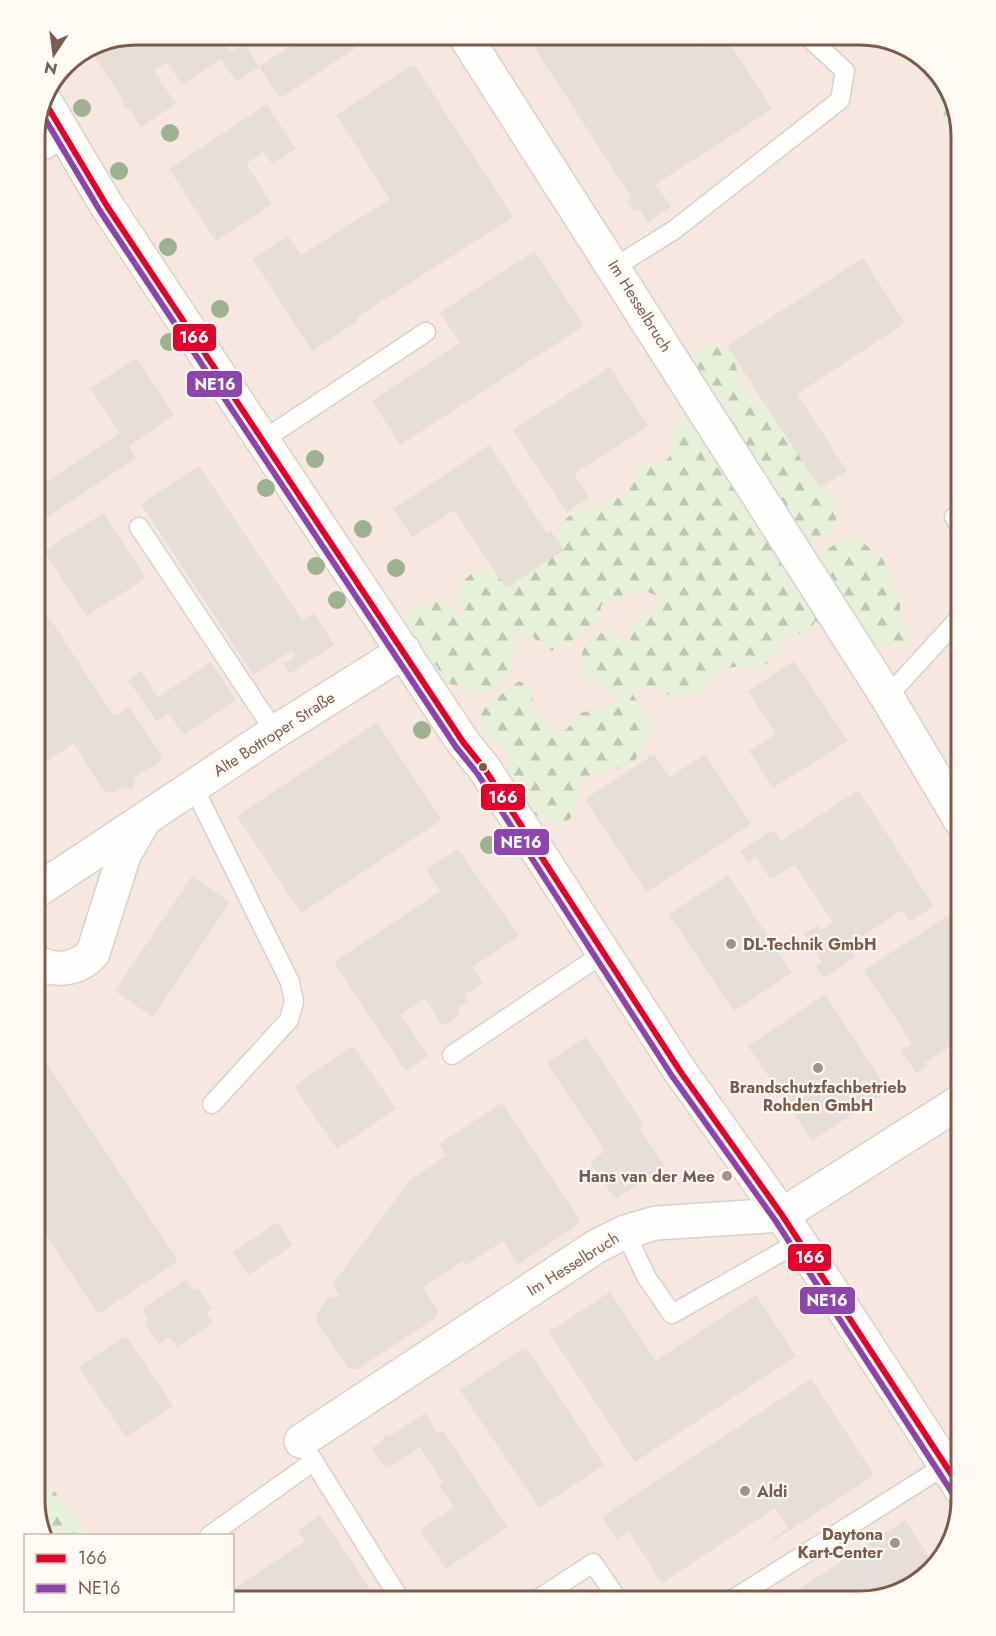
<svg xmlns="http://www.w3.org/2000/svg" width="996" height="1636" font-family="Jost,sans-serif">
  <defs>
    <pattern id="forest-firs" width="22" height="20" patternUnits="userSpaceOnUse" patternTransform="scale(1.5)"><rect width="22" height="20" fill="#e7f0db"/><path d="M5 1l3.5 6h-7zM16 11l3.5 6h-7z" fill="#c0c6b4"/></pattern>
  </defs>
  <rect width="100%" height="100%" fill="#f9f5f0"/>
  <path fill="#f6e8e1" d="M867,35L917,52L923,59L961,172V1501L945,1556L905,1591L860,1601H233L232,1536L88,1535L35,1466V129L64,64L97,42Z"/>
  <g fill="url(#forest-firs)">
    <path d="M923,59L951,91L961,136V172Z"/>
    <path d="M709,346L722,348L733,354L738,374L755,401L791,422L808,464L811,480L829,495L838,507L834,530L810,542L809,551L816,558L842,539L852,536L881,555L900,599V619L906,627L907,641L896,647L880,646L853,665C830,651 841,635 815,621L810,632C772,635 788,648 768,663C754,674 737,662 722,670C716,674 712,682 706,688C698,697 682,696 671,697L663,690L638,686L632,693L653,728L647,743L635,760L622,768L594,772L578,784L579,793L575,812L568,821L560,824L527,812L507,779L509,760L502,745C488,740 483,730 478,716L485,707L519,681L532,688L533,711L557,730H566L581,713L614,704L617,696L603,685L581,674C580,647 586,634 614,630L621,640L631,644C627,623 639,617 657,609L660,597L641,589L601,605L600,620C585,629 564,649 549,651L532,636L522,633L514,640C512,673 509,679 481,697L475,692L441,681L437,666L427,661L396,621C403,616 432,600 441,602C448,604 453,613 459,618L463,609L458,598L462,582L475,571L494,569L558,541C563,500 593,514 620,497C633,488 632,474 642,463L655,466L669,458L675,430L681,420L718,416L724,398L699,385L691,364L693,352Z"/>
    <path d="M35,1466L88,1535H43L35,1500Z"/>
  </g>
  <g fill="#e6ded7">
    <path d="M713,36L688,54L715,36H725L772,109L656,184L671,207L648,222L639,209L634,212L627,201L632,198L528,38Z"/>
    <path d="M369,39L281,98L259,67L299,40Z"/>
    <path d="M223,41L231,53L244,43L259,67L236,82L221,59L182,85L167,62L154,71L176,104L141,127L129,109L123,107L124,101L88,48L97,42Z"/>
    <path d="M414,64L513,217L357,317L359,320L312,351L253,259L288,236L301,255L390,199L336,115Z"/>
    <path d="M267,104L296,149L272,164L264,152L246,164L272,204L216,241L169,169Z"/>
    <path d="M535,251L584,326L400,445L372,401L460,343L440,312Z"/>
    <path d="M863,258L905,323L797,394L847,471L820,488L727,346Z"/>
    <path d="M136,358L174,415L129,446L136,458L35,525V490L120,433L90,388Z"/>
    <path d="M610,367L648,426L574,474L589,497L567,512L513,430Z"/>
    <path d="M489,445L547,533L551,531L564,550L506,588L454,510L412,537L393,509Z"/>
    <path d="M199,466L302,620L314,613L334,645L289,674L283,664L296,656L292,650L253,675L141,504Z"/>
    <path d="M103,513L146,578L87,616L44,551Z"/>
    <path d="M35,596L114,716L129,706L162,756L161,761L135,777L133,790L121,787L114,792L103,791L74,743L44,763L35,749Z"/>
    <path d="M794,661L848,741L773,788L749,751L776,734L748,691Z"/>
    <path d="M211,662L236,700L183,735L169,713L156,721L128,680L141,671L158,697Z"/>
    <path d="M377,722L442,820L301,913L237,816Z"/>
    <path d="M654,754L670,777L705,754L751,824L647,892L585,799Z"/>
    <path d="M858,790L934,906L910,922L902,910L849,945L856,956L824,978L816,966L822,962L804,934L818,925L821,930L833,922L795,865L770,879L756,857L748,862L740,851L773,830L781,841Z"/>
    <path d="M458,849L519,936L472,967L483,983L465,994L469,1001L457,1008L461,1014L443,1026L425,998L400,1015L428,1056L406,1071L334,962L440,891L426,869Z"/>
    <path d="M728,875L792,973L734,1011L669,914Z"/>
    <path d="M192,876L230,902L153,1017L115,991Z"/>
    <path d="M949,915L961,934V1039L925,1063L927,1066L916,1073L901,1050L912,1044L864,970Z"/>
    <path d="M825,994L888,1091L812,1141L748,1046Z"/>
    <path d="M586,1037L644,1126L640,1129L665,1167L615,1199L590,1162L605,1151L547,1063Z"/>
    <path d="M35,1045L178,1261L98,1314L35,1218Z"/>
    <path d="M353,1046L396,1109L337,1149L294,1086Z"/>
    <path d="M502,1103L581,1222L518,1264L503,1241L466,1265L463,1261L423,1287L438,1311L434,1319L358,1369H349L316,1321L317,1313L330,1295L333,1299L339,1295L332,1285L410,1180L446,1156L439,1144Z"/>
    <path d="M278,1222L293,1245L248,1275L233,1252Z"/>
    <path d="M186,1280L194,1291L198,1288L212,1309L206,1313L213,1323L177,1347L170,1337L159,1344L145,1323L149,1320L142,1309Z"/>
    <path d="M610,1292L656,1361L756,1295L796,1356L635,1462L549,1332Z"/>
    <path d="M126,1336L173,1406L126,1437L79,1367Z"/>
    <path d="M526,1347L604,1465L539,1508L460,1390Z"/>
    <path d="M811,1379L874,1475L773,1541L772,1539L788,1528L775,1508L662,1583L629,1531L617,1539L602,1517Z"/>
    <path d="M425,1413L438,1434L443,1431L507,1527L446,1569L420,1530L454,1507L439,1485L443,1482L420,1447L386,1469L372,1448L384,1440L385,1435L390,1436Z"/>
    <path d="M320,1515L378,1601H232V1590L305,1541L298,1530Z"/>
    <path d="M905,1520L934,1565L905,1591L860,1601H781Z"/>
  </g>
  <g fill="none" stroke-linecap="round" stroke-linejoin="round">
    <defs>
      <g id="lane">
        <path d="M35,156L66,137"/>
        <path d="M615,267L674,230L840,100L845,71L806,35"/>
        <path d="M263,440L426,332"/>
        <path d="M954,517L961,528"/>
        <path d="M139,527L275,732"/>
        <path d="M887,697L961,616"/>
        <path d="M193,786L290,982L294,1002L289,1020L212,1104"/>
        <path d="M452,1055L604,953"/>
        <path d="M625,1232L647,1278L672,1314L799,1242"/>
        <path d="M301,1441L401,1601"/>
        <path d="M209,1536L314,1461"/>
        <path d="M535,1601L593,1563L619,1601"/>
        <path d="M730,1601L946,1465"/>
      </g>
      <g id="street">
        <path d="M467,39L887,697L961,821"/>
        <path d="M35,892L275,732L404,651"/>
        <path d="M35,961C54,973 78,970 93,953L124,855L143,822"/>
        <path d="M301,1441L597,1246L625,1232L656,1223L782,1215L961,1101"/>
      </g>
      <path id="secondary" d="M46,103L107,206L463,742L484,768L680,1071L782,1215L961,1489"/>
    </defs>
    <use href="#lane" stroke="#d7d1cb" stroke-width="21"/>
    <use href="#street" stroke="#d7d1cb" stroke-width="36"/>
    <use href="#secondary" stroke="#d9d2cb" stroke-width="36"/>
    <use href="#lane" stroke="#fefefd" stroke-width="18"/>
    <use href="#street" stroke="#fefefd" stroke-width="33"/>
    <use href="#secondary" stroke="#fefefd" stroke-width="33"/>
    <defs>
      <path id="bus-1" d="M46,104L107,206L463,742L484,768L680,1071L782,1215L961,1489"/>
      <path id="bus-2" d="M42,114L100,211L456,747L477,773L672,1076L775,1220L953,1494"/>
    </defs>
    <use href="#bus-1" stroke="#fffaf3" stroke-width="10"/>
    <use href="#bus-2" stroke="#fffaf3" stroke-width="10"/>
    <use href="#bus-1" stroke="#e4002b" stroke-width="6"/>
    <use href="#bus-2" stroke="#8e44ad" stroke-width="6"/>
  </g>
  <g fill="#9eb190">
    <circle cx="82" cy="108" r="9"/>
    <circle cx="170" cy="133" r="9"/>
    <circle cx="119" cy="171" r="9"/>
    <circle cx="168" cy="247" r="9"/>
    <circle cx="220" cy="309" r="9"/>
    <circle cx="169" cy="342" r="9"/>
    <circle cx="315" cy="459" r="9"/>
    <circle cx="266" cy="488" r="9"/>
    <circle cx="363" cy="529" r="9"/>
    <circle cx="316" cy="566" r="9"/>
    <circle cx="396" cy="568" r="9"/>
    <circle cx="337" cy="600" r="9"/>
    <circle cx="422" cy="730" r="9"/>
    <circle cx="489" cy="845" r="9"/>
  </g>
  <circle fill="#7a5c4d" stroke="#fffaf3" stroke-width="2" cx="483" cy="767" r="5"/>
  <g fill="#a69286" stroke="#fffaf3" stroke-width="2">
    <circle cx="731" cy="944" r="6"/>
    <circle cx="818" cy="1068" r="6"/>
    <circle cx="727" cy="1176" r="6"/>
    <circle cx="745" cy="1491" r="6"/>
    <circle cx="895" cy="1543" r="6"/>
  </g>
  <g text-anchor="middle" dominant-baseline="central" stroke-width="4.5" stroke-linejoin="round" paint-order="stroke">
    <g font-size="16" fill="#7a5c4d" stroke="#fffaf3">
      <text transform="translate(640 306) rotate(58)">Im Hesselbruch</text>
      <text transform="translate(274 734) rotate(-33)">Alte Bottroper Straße</text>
      <text transform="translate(573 1264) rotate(-32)">Im Hesselbruch</text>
    </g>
    <g font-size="16" font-weight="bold" fill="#7a5c4d" stroke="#fffaf3" text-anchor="start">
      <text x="743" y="944">DL-Technik GmbH</text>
      <text x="818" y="1087" text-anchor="middle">Brandschutzfachbetrieb<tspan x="818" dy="18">Rohden GmbH</tspan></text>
      <text x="715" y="1176" text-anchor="end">Hans van der Mee</text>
      <text x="757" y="1491">Aldi</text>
      <text x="883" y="1534" text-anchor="end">Daytona<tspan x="883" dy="18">Kart-Center</tspan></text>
    </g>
  </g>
  <path d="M0 0H996V1636H0ZM136 45H860A91 91 0 0 1 951 136V1500A91 91 0 0 1 860 1591H136A91 91 0 0 1 45 1500V136A91 91 0 0 1 136 45Z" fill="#fffaf3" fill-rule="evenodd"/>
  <path fill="none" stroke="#7a5c4d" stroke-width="3" d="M136 45H860A91 91 0 0 1 951 136V1500A91 91 0 0 1 860 1591H136A91 91 0 0 1 45 1500V136A91 91 0 0 1 136 45Z"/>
  <g stroke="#fffaf3" stroke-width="2">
    <rect x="172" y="323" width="45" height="29" rx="6" fill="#e4002b"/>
    <rect x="186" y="370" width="57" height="28" rx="6" fill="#8e44ad"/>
    <rect x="480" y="783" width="46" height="28" rx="6" fill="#e4002b"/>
    <rect x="493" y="828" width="57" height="28" rx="6" fill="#8e44ad"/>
    <rect x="787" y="1243" width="45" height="29" rx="6" fill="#e4002b"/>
    <rect x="799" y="1286" width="57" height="29" rx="6" fill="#8e44ad"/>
  </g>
  <g font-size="16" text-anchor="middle" font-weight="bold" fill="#fff">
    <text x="194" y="343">166</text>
    <text x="215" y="390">NE16</text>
    <text x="503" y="803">166</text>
    <text x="521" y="848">NE16</text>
    <text x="810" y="1263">166</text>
    <text x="827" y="1306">NE16</text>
  </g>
  <rect x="24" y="1534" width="210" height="78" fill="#fffaf3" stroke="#cabbb1" stroke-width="1.5"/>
  <rect x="36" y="1554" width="30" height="9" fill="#e4002b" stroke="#cabbb1" stroke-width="1.5"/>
  <text x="78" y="1564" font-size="18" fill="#7a5c4d">166</text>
  <rect x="36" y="1584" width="30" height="9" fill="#8e44ad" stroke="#cabbb1" stroke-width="1.5"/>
  <text x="78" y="1594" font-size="18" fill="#7a5c4d">NE16</text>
  <g transform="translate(54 54) rotate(193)" stroke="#fffaf3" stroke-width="4.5" paint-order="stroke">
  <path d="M0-4.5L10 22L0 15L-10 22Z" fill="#7a5c4d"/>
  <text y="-9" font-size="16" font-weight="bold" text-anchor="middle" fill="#7a5c4d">N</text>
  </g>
</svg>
